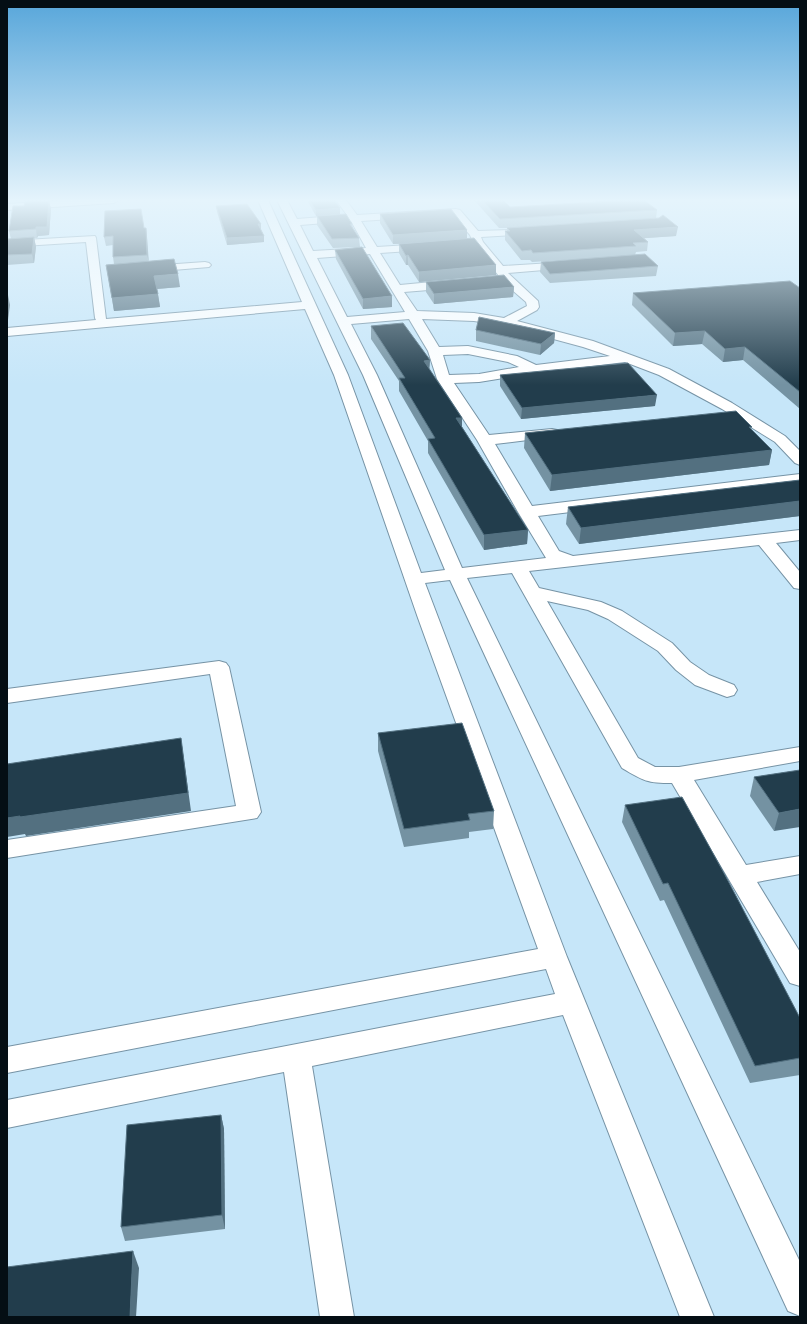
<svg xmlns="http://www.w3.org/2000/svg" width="807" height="1324" font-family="'IBM Plex Sans',sans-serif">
  <rect width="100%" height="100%" fill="#c6e6f9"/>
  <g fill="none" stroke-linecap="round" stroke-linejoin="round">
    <defs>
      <g id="minor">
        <path d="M258,200H268L348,375L421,573L445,570L363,375L277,200H287L297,219L347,215L336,200H346L357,215L456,209L460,210L478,231L536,229L537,231L532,234L481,237L483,242L503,266L568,262L574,265L568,268L508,273L538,301L539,307L537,310L517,321L593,341L669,369L732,403L785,436L800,451V465L795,463L775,442L722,409L659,375L625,362L534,373L479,382L454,383L489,435L552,429L557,430L559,433L557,436L552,437L495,444L532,506L800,474V484L538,516L559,551L573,556L800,530V540L776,543L800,572V589L794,588L759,545L529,571L539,588L601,602L622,611L672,643L690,662L709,675L734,685L737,690L734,695L727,697L695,685L676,670L658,651L608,619L588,610L547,601L638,758L655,767H679L800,747V761L694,780L746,865L800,856V874L757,882L800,952V986L790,983L672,783C647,783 644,781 622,768L512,573L467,578L800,1262V1316L788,1311L450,580L425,583L567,957L714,1317H680L563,1015L312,1066L354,1317H320L284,1072L7,1128V1100L555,994L546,969L7,1073V1047L538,949L418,618L334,375L305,309L7,336V328L96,320L95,318L86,242L7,247V241L95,236L96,238L106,319L302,302ZM453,215L470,235L474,245L499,276L481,279L479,281L481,283H504L526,302L527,306L504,318L474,313L417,311L404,292L453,288L457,286L459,284L457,282L453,280L400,285L380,253L425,250L430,247L425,244L377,247L361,221ZM351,221L366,248L313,251L300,225ZM370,254L405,312L347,317L317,258ZM409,319L428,351L437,379L477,440L518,512L546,558L462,568L377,375L351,324ZM422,319L474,321L505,326L583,347L610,356L536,365L517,356L468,346L439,347ZM468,354L508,362L519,367L479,374L449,375L443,355Z"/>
        <path d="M205,262L209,263L211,265L209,267L149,272L145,271L143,269L145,267L149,266Z"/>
        <path d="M219,661L226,663L229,667L261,812L257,818L7,858V840L236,806L210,674L7,703V689Z"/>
      </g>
      <path id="tertiary" d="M65,200H119L114,203L7,210V204Z"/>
    </defs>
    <use href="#minor" stroke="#7693a5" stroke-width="2"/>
    <use href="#tertiary" stroke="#7693a5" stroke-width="2"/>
    <use href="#minor" fill="#fff" fill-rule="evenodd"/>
    <use href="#tertiary" fill="#fff" fill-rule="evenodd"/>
  </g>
  <g fill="#7492a2">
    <path d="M308,200H334L340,208V214L316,216L308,202Z"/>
    <path d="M474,200H503L510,207L657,210L656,218L676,236L644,238L648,242L647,251L636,252L635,255L658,266L656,276L550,283L540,272L541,262L596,258L532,262L530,260H521L505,240V231H507V228H499Z"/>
    <path d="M49,201L51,209L49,235L38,236L37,238H34L36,247L34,263L7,265V244L11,239L9,231L24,206Z"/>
    <path d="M216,206L261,224V230L264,236V242L227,245L217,212Z"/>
    <path d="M380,214L467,239L496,275L419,282L408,265H406L399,253V244H393L380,223Z"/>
    <path d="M317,216L352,224L353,228L359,238L360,247L333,248L317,225Z"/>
    <path d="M144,228H146L147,237L148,262L180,287L157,289L160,307L114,311L106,265L114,264L113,257V245L106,246L104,237Z"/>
    <path d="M335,250L392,307L363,309L336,259Z"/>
    <path d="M426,282L514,287L513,297L434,304L426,292Z"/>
    <path d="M800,288V409L743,360L723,362L702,344L673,346L632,305L633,293Z"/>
    <path d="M371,326L430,360L429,369L462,418V427L528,530L527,544L484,550L428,453V441L399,391V381L371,339Z"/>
    <path d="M476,330L555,333L554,343L540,355L476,341Z"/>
    <path d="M500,375L655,406L521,419L500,386Z"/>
    <path d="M752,427L751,429L772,450L769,465L550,491L524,448L525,433Z"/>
    <path d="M800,480V516L579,544L566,524L568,507Z"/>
    <path d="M378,733L494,811L493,829L469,832V838L404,847L378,751Z"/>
    <path d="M800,770L774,831L750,796L754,777Z"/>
    <path d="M625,805L800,1018V1075L750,1083L664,900L660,901L622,822Z"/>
    <path d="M221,1115L224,1129L225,1229L125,1241L121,1227Z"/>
  </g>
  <g fill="#537080">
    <path d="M27,200H44L27,201Z"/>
    <path d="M49,201L51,209L49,235L38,236L37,238L36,229V227Z"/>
    <path d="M340,208V214L316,216V210Z"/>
    <path d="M258,224H261V230H259Z"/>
    <path d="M678,227L676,236L633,239L634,230Z"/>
    <path d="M146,228L147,237L149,264L147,255Z"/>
    <path d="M467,230V239L393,244V235Z"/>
    <path d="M264,236V242L227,245V238Z"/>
    <path d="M34,237L36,247L34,263L32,254Z"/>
    <path d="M408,255V265H406V256Z"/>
    <path d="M496,265V275L419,282V272Z"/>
    <path d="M178,274L180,287L156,289L154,276Z"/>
    <path d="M514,287L513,297L434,304V294Z"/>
    <path d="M158,294L160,307L114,311L112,298Z"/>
    <path d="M8,295L10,305L8,320H7V301Z"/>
    <path d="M392,296V307L363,309V299Z"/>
    <path d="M705,331L702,344L673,346L675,333Z"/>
    <path d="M555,333L554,343L540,355L541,344Z"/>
    <path d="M745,347L743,360L723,362L725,349Z"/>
    <path d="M430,360L429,373L424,361Z"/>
    <path d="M657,395L655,406L521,419L522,408Z"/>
    <path d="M456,418H462V431Z"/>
    <path d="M772,450L769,465L550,491L552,475Z"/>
    <path d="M800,501V516L579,544L581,528Z"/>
    <path d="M528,530L527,544L484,550V535Z"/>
    <path d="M181,738L191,811L26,836L25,834L7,837V818Z"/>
    <path d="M800,809V827L774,831L779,813Z"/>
    <path d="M221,1115L224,1129L225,1229L222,1215Z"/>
    <path d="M133,1251L139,1268L136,1317H130Z"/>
  </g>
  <g fill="#223d4c" stroke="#537080">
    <path d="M309,200H334L340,208L316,210Z"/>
    <path d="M482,200H503L510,207L630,200H644L657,210L500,219Z"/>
    <path d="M49,201L47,227H36V229L9,231L13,206H24L25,202Z"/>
    <path d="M247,204L261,224H258L264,236L227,238L216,206Z"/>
    <path d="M141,209L144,228H146L147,255L113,257V236L104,237L105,211Z"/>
    <path d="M451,209L467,230L393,235L380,214Z"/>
    <path d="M346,214L352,224H350L359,238L332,239L317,216Z"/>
    <path d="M663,215L678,227L634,230L648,242L633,243L636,246L533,253L531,250L522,251L505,231H510L507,228L659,218Z"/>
    <path d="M34,237L32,254L7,255V244L8,239Z"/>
    <path d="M474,238L496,265L419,272L408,255L406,256L399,244Z"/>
    <path d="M362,247L392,296L363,299L335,250Z"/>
    <path d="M645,254L658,266L550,274L541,262Z"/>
    <path d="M174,259L178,274L154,276L158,294L112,298L106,265Z"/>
    <path d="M504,275L514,287L434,294L426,282Z"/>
    <path d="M790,281L800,288V392L745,347L725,349L705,331L675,333L633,293Z"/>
    <path d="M479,317L555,333L541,344L476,330Z"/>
    <path d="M403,323L430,360L424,361L462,418H456L528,530L484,535L428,439L435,438L399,378H405L371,326Z"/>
    <path d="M628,363L657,395L522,408L500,375Z"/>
    <path d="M736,411L752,427H749L772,450L552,475L525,433Z"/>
    <path d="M800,480V501L581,528L568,507Z"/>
    <path d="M462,723L494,811L468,814L470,820L404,829L378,733Z"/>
    <path d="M181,738L188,793L20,817V816L7,818V764Z"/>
    <path d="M800,770V809L779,813L754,777Z"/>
    <path d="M682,797L725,875L800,1018V1058L755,1066L668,883L663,884L625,805Z"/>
    <path d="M221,1115L222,1215L121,1227L127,1125Z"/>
    <path d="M133,1251L130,1317H7V1267Z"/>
  </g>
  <linearGradient id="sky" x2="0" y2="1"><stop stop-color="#57a6da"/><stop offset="0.52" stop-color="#e5f4fc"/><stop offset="1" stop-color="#e5f4fc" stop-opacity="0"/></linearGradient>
  <rect width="807" height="385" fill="url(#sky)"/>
  <rect width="807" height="1324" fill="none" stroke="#040e14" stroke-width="16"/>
</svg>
